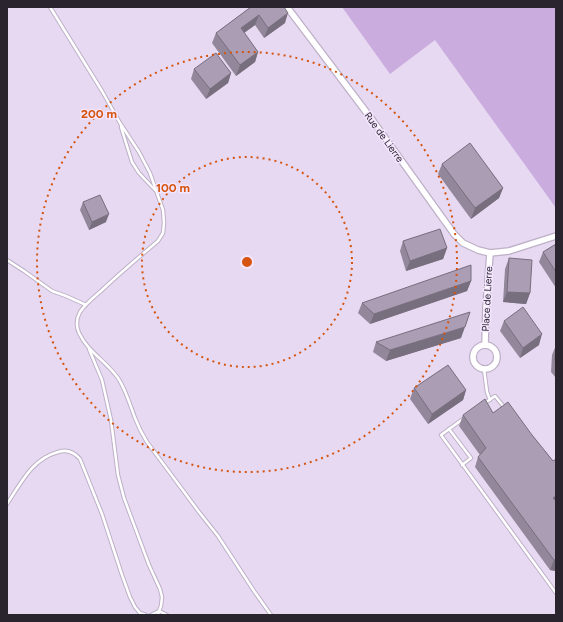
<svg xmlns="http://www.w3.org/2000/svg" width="563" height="622" font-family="Figtree,sans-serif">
  <rect width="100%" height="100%" fill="#e7d9f1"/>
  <path fill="#caadde" d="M342,7H556V208L435,40L390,74Z"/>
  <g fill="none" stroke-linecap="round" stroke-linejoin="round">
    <defs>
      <g id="lane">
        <path d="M50,7L102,91L120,123L139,152L150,173L163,210L164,223L163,233L158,241C139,257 120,273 101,291C94,297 85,304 80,312C76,319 76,326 79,333C88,352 106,361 118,378C126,390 130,405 135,418C138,426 142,434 147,442L199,512L218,536L254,591L271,615"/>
        <path d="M121,127L132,162L139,173L155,190"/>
        <path d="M7,260L24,271L52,291L66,296L86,305"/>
        <path d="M89,349L102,380L111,420L118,475L124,498L149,565L160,589L162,597L161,606L159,611L151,615"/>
        <path d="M484,369L487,392L490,400"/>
        <path d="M485,403L495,396L504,407"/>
        <path d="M463,419L441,435L556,593"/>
        <path d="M449,429L471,458L462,465"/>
        <path d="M7,504C21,483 32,459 58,452C67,449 74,452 80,459L102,514L122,575L130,597L135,607L140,613L146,615"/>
        <path d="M158,615L159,611L167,615"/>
      </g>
      <g id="street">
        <path d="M287,7L373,121L454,234L463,243L478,250L490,253L509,251L556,236"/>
        <circle cx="485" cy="357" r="12"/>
        <path d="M485,345L486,308L490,253"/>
      </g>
    </defs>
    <use href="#lane" stroke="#bdb0c7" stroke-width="4.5"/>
    <use href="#street" stroke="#bdb0c7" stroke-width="8"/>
    <use href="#lane" stroke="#fff" stroke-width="2.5"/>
    <use href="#street" stroke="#fff" stroke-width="5.5"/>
  </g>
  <g fill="#92879b">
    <path d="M251,7L285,23L264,38L255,25L244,33L258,52L255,62L236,76L212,43L216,33Z"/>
    <path d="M194,69L231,73L228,83L206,99L191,79Z"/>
    <path d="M442,164L503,188L499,198L471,219L438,174Z"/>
    <path d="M83,202L106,222L89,230L80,210Z"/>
    <path d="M403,241L447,248L443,259L406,271L400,251Z"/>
    <path d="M556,244V288L539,262L543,252Z"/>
    <path d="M509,258L530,293L526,304L503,302L505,269Z"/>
    <path d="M471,281L467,291L370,324L358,313L362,303Z"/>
    <path d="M504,321L539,345L520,358L500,331Z"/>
    <path d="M461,338L386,361L373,352L376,342Z"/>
    <path d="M556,345V378L551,372L552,355Z"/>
    <path d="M414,388L466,390L463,400L428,424L410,399Z"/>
    <path d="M493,413L532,435L553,461L556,571L550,570L475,467L478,457L480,455L459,426L463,415Z"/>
  </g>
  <g fill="#776e7e">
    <path d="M288,13L285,23L264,38L268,28Z"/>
    <path d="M259,15L255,25L237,38L241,28Z"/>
    <path d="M258,52L255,62L236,76L240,65Z"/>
    <path d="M231,73L228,83L206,99L210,89Z"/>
    <path d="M503,188L499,198L471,219L475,208Z"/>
    <path d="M109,214L106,222L89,230L92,222Z"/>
    <path d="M447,248L443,259L406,271L410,261Z"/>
    <path d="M471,281L467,291L370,324L374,314Z"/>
    <path d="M507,292L530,293L526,304L503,302Z"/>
    <path d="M465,327L461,338L386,361L390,350Z"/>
    <path d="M542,334L539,345L520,358L523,348Z"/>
    <path d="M466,390L463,400L428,424L432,414Z"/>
    <path d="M556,496V503L553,498Z"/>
    <path d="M554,560H556V571L550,570Z"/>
  </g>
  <g fill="#aa9db4" stroke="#776e7e">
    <path d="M251,7H284L288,13L268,28L259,15L241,28L258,52L240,65L216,33Z"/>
    <path d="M216,53L231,73L210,89L194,69Z"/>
    <path d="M470,143L503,188L475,208L442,164Z"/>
    <path d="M100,195L109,214L92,222L83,202Z"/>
    <path d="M440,229L447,248L410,261L403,241Z"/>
    <path d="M556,244V272L543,252Z"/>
    <path d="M509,258L532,260L530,293L507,292Z"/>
    <path d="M471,265V281L374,314L362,303Z"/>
    <path d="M523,307L542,334L523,348L504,321Z"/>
    <path d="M470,312L465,327L390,350L376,342Z"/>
    <path d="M556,345V362L555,361Z"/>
    <path d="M448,365L466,390L432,414L414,388Z"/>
    <path d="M485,399L493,413L508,402L532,435L553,461L556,459V496L553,498L556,501V560H554L478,457L486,448L463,415Z"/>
  </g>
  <g fill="none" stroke="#d5540f" stroke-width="2" stroke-dasharray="2 4">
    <circle cx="247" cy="262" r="105"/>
    <circle cx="247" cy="262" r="210"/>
  </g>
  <g text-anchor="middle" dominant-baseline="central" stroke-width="3" stroke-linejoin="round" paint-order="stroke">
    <g font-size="10" fill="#29242d" stroke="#f4e6ff">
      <text transform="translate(384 137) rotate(54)">Rue de Lierre</text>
      <text transform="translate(487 299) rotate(-87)">Place de Lierre</text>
    </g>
  </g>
  <circle cx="247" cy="262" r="6" fill="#d5540f" stroke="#f4e6ff" stroke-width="2"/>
  <g font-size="12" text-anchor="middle" font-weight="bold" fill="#d5540f" stroke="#f4e6ff" stroke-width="3" stroke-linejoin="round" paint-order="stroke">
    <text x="99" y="118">200 m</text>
    <text x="173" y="192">100 m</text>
  </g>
  <rect width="563" height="622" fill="none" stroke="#29242d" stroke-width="16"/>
</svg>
